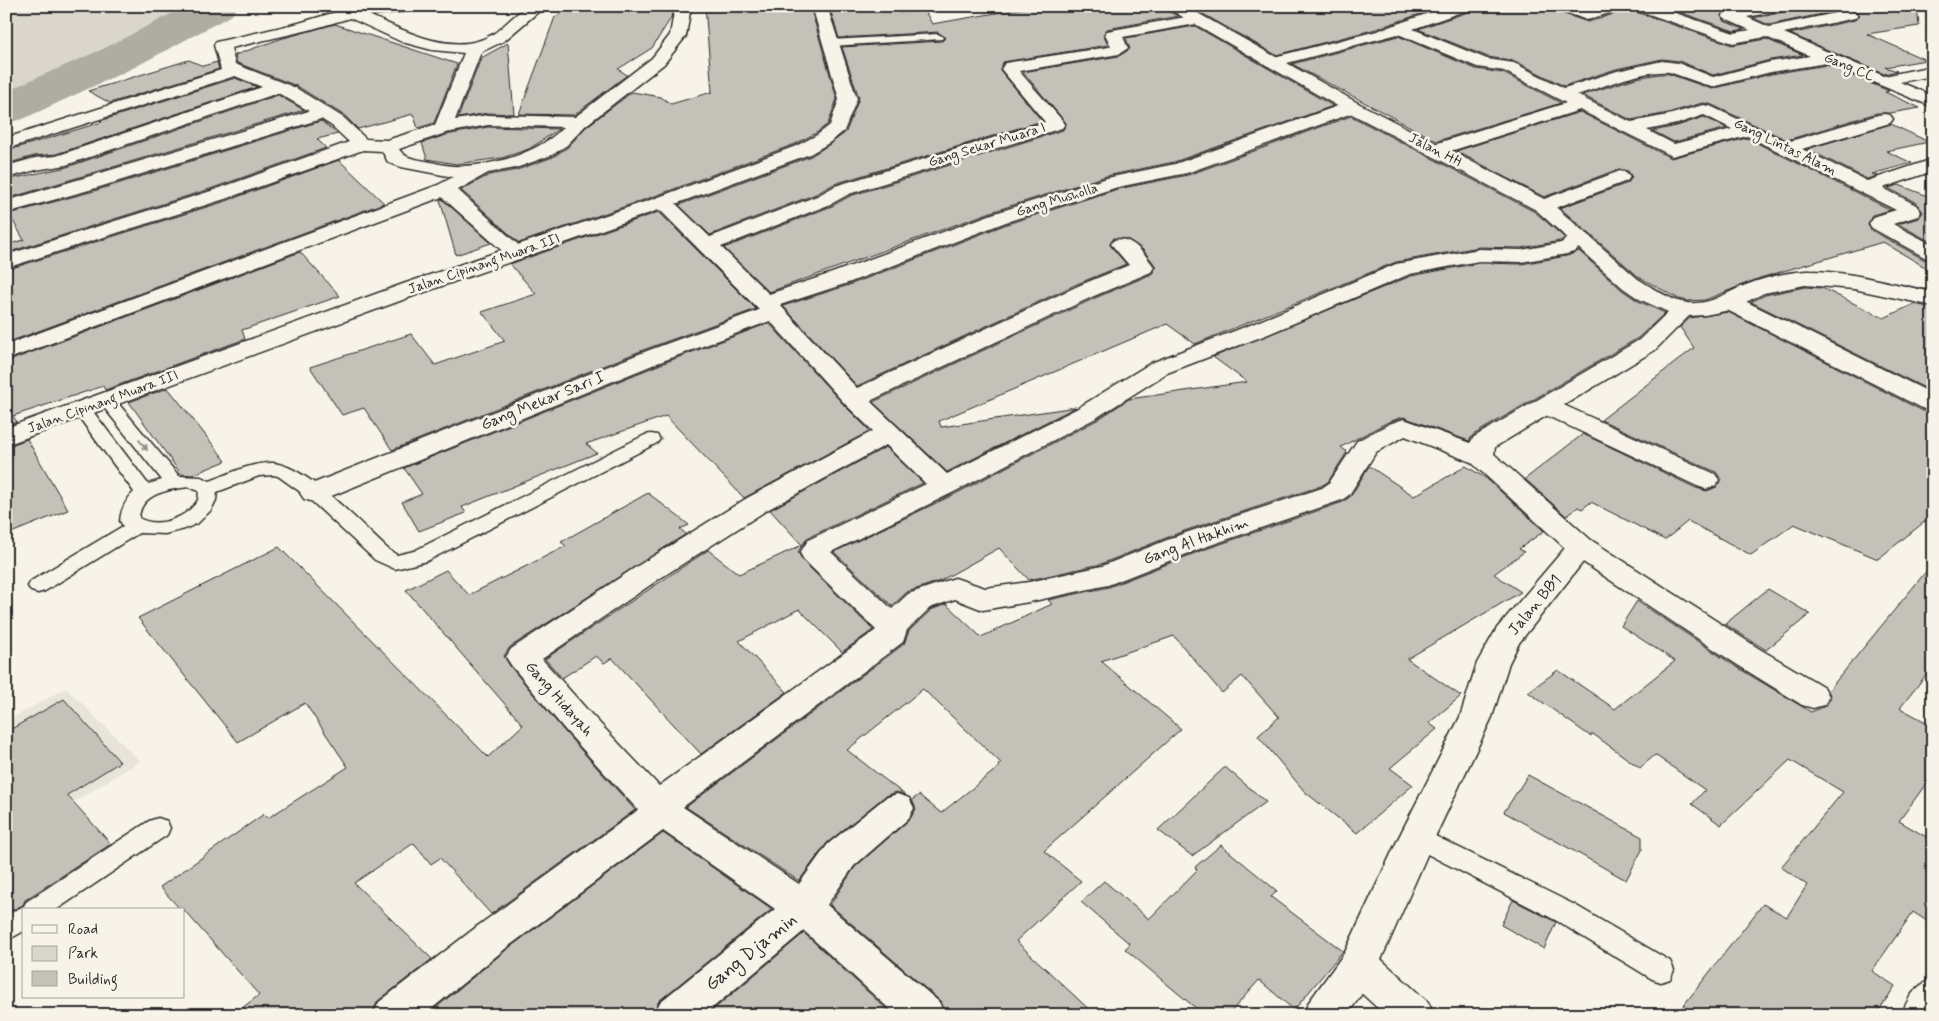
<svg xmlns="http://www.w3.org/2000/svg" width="1939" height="1021" font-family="Mynerve,sans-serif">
  <rect width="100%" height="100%" fill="#f7f3e8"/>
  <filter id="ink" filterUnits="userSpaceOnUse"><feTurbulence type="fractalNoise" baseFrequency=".02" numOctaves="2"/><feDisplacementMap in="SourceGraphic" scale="10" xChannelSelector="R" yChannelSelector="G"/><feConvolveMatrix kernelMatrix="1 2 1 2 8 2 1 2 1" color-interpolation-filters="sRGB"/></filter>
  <g filter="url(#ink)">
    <path fill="#e8e4da" d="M66,688L140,761L6,844V722Z"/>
    <path fill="#dad6cc" stroke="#82807c" d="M19,6H187L130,46L6,104V9Z"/>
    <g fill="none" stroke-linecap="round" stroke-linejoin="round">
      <path fill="#afaca4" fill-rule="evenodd" d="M186,6H238L232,15L135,67L23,119L6,123V91L103,49Z"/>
    </g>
    <g fill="#c4c1b9" stroke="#2b2b2b">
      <path d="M574,6H673L671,18L652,48L618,69L627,75L574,115L519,114L555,17Z"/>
      <path d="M705,6H810L837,99L828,124L816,133L795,144L655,196L519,243L461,190L489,175L517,170L553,157L568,147L586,127L632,92L661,97L671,104L712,92Z"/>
      <path d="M829,6H896L899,13L925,11L932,24L1037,6H1165L1168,11L1178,16L1107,29L1103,35L1108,45L1003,62L1000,70L1042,121L834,184L816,194L710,235L679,205L811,156L830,144L846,132L859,98L842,47L942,41L945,38L938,32L839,38Z"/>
      <path d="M1189,6H1443L1376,29L1276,55Z"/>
      <path d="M1474,6H1552L1555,11L1588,22L1623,11L1626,6H1630L1633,11L1732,45L1766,39L1803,55L1770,60L1713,75L1679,61L1662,59L1616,69L1564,86L1515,61L1488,57L1418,29L1471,11Z"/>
      <path d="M1662,6H1747L1725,11L1721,15L1724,21L1744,29L1734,31Z"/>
      <path d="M1792,6H1917L1919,26L1867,34L1926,60L1885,67L1897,71L1884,74L1790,34L1855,20L1860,15L1851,8L1769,25L1753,18L1788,11Z"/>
      <path d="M335,24L457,64L434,123L418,128L413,114L358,129L345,116L297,86L237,63L235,55L280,39Z"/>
      <path d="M1195,26L1333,106L1174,162L1106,176L991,212L769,292L724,248L832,206L850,196L1063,130L1066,123L1023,72L1119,56L1130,49L1126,38Z"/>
      <path d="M1398,36L1476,69L1503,73L1561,103L1437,141L1292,64Z"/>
      <path d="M508,43L514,114L488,113L458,118L481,58Z"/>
      <path d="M189,60L203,66L217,62L219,69L110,103L88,91Z"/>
      <path d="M1827,65L1889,91L1885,92L1920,108L1890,113H1877L1787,140L1710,104L1702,103L1668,113L1631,120L1582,95L1636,78L1659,74H1669L1712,89L1771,74Z"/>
      <path d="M235,78L257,87L56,154L34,156L6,164V151L102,122L100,121Z"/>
      <path d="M278,95L304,110L6,199V180L67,167Z"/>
      <path d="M1580,112L1671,158L1747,138L1891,210L1872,215L1868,225L1871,230L1925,260L1933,262V272L1883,242L1760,278L1705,300L1688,301L1679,299L1639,277L1560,208L1628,183L1632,177L1628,171L1619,169L1544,197L1456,151Z"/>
      <path d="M1351,116L1535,212L1565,238L1560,241L1521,248L1479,247L1396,262L1195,344L1167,324L939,421L941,427L1076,407L947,472L873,402L1095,298L1152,274L1156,266L1143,250L1127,239L1114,238L1110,245L1126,264L1077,284L857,386L783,306L849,285L1007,224L1118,189L1188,175Z"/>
      <path d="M1704,117L1727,128L1674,142L1653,131L1677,126Z"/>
      <path d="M321,121L338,134L317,139L326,148L210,189L6,253V245L24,240L9,214L94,191Z"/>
      <path d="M1891,124L1929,142L1886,151L1912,163L1872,174L1877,176L1867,179L1807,149Z"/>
      <path d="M488,127L559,129L529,149L502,158L456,164L427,159L422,143L446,135Z"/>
      <path d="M339,160L384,203L6,343V270L226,201Z"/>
      <path d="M1899,185L1933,198V243L1898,224L1919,218L1923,212L1917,203L1888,188Z"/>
      <path d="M442,199L491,243L456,255L440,200Z"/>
      <path d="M659,212L756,309L643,350L392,450L364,408L342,415L310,367L411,334L435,365L505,341L482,312L536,294L510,264Z"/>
      <path d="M1579,251L1622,290L1638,301L1665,313L1638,338L1473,435L1469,441L1403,417L1388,422L1341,447L1347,452L1328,482L1321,486L1181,532L1101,564L1029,580L999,548L940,581L907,592L892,606L834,552L955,494L1097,420L1129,399L1247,382L1213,357L1411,276L1479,263L1521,264L1567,256Z"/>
      <path d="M300,252L340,296L242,330L245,339L105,390L103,386L13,416L17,422L6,426V362Z"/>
      <path d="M1805,287L1822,288L1884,318L1914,304L1933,308V392L1751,302L1765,295Z"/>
      <path d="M1728,312L1923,411L1933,413V515L1878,559L1794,524L1751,555L1688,521L1665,540L1591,502L1582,509L1578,507L1566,516L1525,479L1583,434L1696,488L1707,491L1717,487L1721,479L1716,472L1601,420L1694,348L1680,327L1690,318Z"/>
      <path d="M769,323L844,405L870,431L744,498L666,416L586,444L597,453L462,507L466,513L419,531L402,502L422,494L404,468L661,364Z"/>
      <path d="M168,388L226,461L192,475L181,474L129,402Z"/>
      <path d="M27,439L68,510L6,535V447Z"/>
      <path d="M886,447L923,483L807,538L798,552L803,561L873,630L842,652L799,609L739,641L787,692L701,754L612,658L604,663L596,656L562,678L545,659L708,550L739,574L802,545L770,510Z"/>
      <path d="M1369,466L1414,496L1466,466L1487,479L1544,531L1519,549L1524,552L1494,574L1521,592L1407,659L1461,696L1429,723L1437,729L1390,768L1413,785L1357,833L1305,792L1258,736L1279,717L1242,676L1222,693L1174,636L1101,661L1181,729L1044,851L1081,881L1016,941L1095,1015H947L940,1001L830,905L855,867L910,819L916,809L912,800L919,795L941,813L999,767L998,765L1001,763L923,689L847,750L905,795L896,792L884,797L827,843L799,881L686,807L904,644L909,631L931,610L946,604L981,637L1052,604L1048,600L1109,587L1203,550L1343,502L1351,496Z"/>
      <path d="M648,493L689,525L680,529L686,534L510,647L504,656L510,666L565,732L635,810L491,914L440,858L431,864L414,843L354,883L432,959L378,1001L371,1015H233L259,995L184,910H181L160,887L264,814L268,818L348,767L305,703L238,742L138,618L279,547L488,757L523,725L406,590L446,570L469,595L566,546L561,542Z"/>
      <path d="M1933,563V666L1900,708L1933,726V774L1899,821L1933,841V925L1913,912L1872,971L1895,986L1876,1015H1676L1763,904L1787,917L1807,885L1781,867L1843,792L1790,760L1721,825L1692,804L1705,790L1655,755L1640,768L1593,734L1590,736L1528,692L1558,670L1615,709L1675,661L1621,626L1637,601L1735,666L1811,712L1826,706L1831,697L1828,691Z"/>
      <path d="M1768,589L1810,614L1766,650L1725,624Z"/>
      <path d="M64,699L120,762L67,795L111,844L25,900L23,905L6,913V732Z"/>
      <path d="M1225,767L1266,802L1192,856L1158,830Z"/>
      <path d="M1528,775L1642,837V850L1626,880L1504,812Z"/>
      <path d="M663,833L772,909L659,1001L652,1015H427L506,950Z"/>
      <path d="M1221,845L1277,891L1271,897L1343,951L1294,1010L1259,980L1228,1015H1204L1125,949L1130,944L1081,902L1104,881L1149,919L1197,870L1195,867Z"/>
      <path d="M1513,900L1556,922L1544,949L1501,925Z"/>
      <path d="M804,933L893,1015H707Z"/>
    </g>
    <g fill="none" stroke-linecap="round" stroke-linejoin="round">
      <defs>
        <g id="service">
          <path d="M938,34L943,37L942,39L831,46L826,43L831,40Z"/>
          <path d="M106,395L112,396L179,476L201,477L210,481C229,474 252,462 273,463C308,466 363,527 389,550L397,555L414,551L645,435L651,434L657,435L660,439L657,443L427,561L395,569L375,560L306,496L278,476L273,475L259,476L217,492L216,500L211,510L198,523L185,529L165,534L139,533L45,591L38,593L31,591L28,586L31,581L123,526L120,521C121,509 125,501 134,492L73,409L76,405H88L148,484L162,480L98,400L100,396ZM189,487L199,491L198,500C187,518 158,529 139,518C140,494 169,489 189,487Z"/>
          <path d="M158,818L167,821L170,828L167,835L56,910H24V931L6,941V915L24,906L26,902L149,821Z"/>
          <path d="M1417,827L1575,905L1670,961L1674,970L1670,979L1661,982L1652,979L1557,921L1408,844L1405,837L1408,830Z"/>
        </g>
        <g id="minor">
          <path d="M368,6H416L414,9L409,11L369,15C404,31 456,58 493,34C503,28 520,8 530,6C535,5 541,6 545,6L504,41L481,52L455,120L488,115L575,117L652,58L670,35L675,6H691L686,36L664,64L585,126L567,145L552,155L516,168L488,173L458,190L523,249L527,253L523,257L516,259L509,257L442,197L6,360V345L438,185L453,177L401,167L388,162L382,151L363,150L225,199L6,268V255L211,191L349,142L332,126L321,119L93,189L6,213V201L309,111L278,93L66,165L36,170L6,178V166L35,158L56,156L262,87L235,76L6,149V138L221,70L214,45L216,42L299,23L349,8ZM350,18L402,42L432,50L464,53L435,125L387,140L366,139L344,118L296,88L235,64L231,48L309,30ZM488,125L564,127C538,153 497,165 460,166C449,167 437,163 426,161C415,159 404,158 399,149L446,133Z"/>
          <path d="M1449,6H1472L1470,9L1413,29L1487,59L1514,63L1564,88L1617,71L1662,61L1678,63L1713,77L1770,62L1810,56L1766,37L1733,43L1727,41L1634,9L1632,6H1655L1734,33L1750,30L1725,19L1722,16L1725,13L1757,6H1790L1788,9L1747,17L1769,27L1850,10L1855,12L1858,15L1855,18L1784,33L1884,76L1933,66V76L1900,82L1933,96V107L1827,63L1771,72L1712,87L1669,72C1645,69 1602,87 1577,95L1631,122L1668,115L1703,105L1710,106L1787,142L1878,115L1884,114L1890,115L1893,119L1890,123L1802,149L1867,181L1933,159V171L1883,188L1916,205L1921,212L1918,216L1893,224L1933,245V260L1926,258L1872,228L1869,224L1873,217L1896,210L1747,136L1672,156L1580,110L1435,156L1428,154L1426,150L1428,146L1566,103L1504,71L1477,67L1398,34L1272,67L1266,65L1264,62L1266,59L1377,31ZM1704,115L1732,129L1674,144L1647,130L1677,124Z"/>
          <path d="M1554,6H1576L1587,10L1600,6H1624L1622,9L1587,20L1556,9Z"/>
          <path d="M1197,15L1202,17L1205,20L1202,23L1123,37L1128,48L1119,54L1019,71L1062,120L1065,124L1062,128L849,194L831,204L721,247L769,294L832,273L992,214L1107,178L1175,164L1346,103L1352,102L1358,103L1361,107L1358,111L1187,173L1118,187L1006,222L848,283L780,305L857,388L1078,286L1129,265L1111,244L1114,240C1131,235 1145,254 1154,267L1151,272L1094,296L870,401L947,474L1078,408L1151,363L1250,325L1396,264L1479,249L1521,250L1561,243L1574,234L1581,232L1588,234L1591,238L1574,252L1567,254L1521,262L1479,261L1410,274L1266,335L1167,373L1096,418L954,492L831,552L892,609L908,594L955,578L985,588L1029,582L1102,566L1182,534L1322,488L1329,483L1357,441L1389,424L1404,419L1489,450L1493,456L1489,462L1480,464L1471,462L1405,436L1376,452L1349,495L1342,500L1202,548L1108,585L1029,602L983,610L955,599L930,608L907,630L903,642L683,807L799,884L828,844L885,798L897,794L909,798L914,808L909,818L854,866L827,905L939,1002L945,1015H896L804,931L704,1015H654L660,1002L775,909L663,831L505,949L424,1015H373L379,1002L479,925L638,810L566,731L511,665L506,657L511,649L639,565L747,498L873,431L845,404L770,321L660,362L324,499L314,502L304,499L300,493L304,487L644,352L759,310L656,206L653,202L656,198L663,196L670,198L710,237L817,196L835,186L1045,122L1001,69L1005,63L1109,47L1111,46L1105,34L1107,31ZM886,445L926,484L808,540L800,553L804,560L876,630L659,786L590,713L542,659L659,579L767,510Z"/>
          <path d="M1620,171L1627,173L1630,177L1627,181L1550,210L1543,212L1536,210L1533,206L1536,202Z"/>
          <path d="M1729,295L1737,297L1933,394V411L1924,409L1721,307L1718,302L1721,297Z"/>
          <path d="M1546,399L1555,401L1715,474L1719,480L1715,486L1706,489L1697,486L1537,411L1534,406L1537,401Z"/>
          <path d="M1581,537L1591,540L1758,648L1824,687L1829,696L1824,705L1813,708L1802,705L1736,664L1571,554L1567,547L1571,540Z"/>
          <path d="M1359,947L1373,952L1428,1002L1434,1015H1385L1345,978L1340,965L1345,952Z"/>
          <path d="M1933,979V1015H1901C1909,997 1914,986 1933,979Z"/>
        </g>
        <g id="tertiary">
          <path d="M812,6H827L857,99L844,131L829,143L810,154L670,206L419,294L6,445V428L403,284L656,198L796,146L817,135L830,125L839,99Z"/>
          <path d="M1167,6H1185L1358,103L1550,202L1638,279C1651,287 1664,296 1678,301C1706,309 1722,294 1746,285C1764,278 1787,272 1806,271C1848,270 1891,284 1933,292V306L1854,289L1805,285L1764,293L1730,310L1705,315L1689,316L1655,350L1495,447L1494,454L1591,540L1595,547L1519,643L1509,663L1492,717L1435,837L1373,978L1347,1015H1303L1309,1002L1345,952L1399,837L1460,717L1477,663L1497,628L1565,548L1471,462L1467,456L1470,443L1474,437L1639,340L1668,312L1639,299L1623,288L1536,210L1346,111L1169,9Z"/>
        </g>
      </defs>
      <use href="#service" stroke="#2b2b2b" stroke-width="3"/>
      <use href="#minor" stroke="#2b2b2b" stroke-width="3"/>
      <use href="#tertiary" stroke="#2b2b2b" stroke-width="3"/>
      <use href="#service" fill="#f7f3e8" fill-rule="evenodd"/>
      <use href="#minor" fill="#f7f3e8" fill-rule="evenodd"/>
      <use href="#tertiary" fill="#f7f3e8" fill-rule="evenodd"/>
    </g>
    <defs><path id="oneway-solid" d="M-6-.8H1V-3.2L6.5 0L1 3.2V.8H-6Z" transform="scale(1.25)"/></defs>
    <use fill="#918f8a" href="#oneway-solid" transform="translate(143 445) rotate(51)"/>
  </g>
  <g text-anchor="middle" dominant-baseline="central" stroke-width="5" stroke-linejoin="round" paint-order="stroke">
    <g font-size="14" fill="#2b2b2b" stroke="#f7f3e8">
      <text transform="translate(1849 67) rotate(23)">Gang CC</text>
      <text transform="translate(987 145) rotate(-17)">Gang Sekar Muara I</text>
      <text transform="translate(1785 147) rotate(26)">Gang Lintas Alam</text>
      <text transform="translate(1435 150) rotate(27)">Jalan HH</text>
      <text transform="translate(1057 200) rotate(-17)">Gang Musholla</text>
      <text transform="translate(484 264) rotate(-19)">Jalan Cipinang Muara III</text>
      <text transform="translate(103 402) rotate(-20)">Jalan Cipinang Muara III</text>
    </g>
    <g font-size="16" fill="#2b2b2b" stroke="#f7f3e8">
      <text transform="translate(543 401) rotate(-22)">Gang Mekar Sari I</text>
      <text transform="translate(1196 541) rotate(-20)">Gang Al Hakhim</text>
      <text transform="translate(1535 605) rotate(-50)">Jalan BB1</text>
      <text transform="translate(559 699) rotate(49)">Gang Hidayah</text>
    </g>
    <g font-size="19" fill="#2b2b2b" stroke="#f7f3e8">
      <text transform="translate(751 952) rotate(-39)">Gang Djamin</text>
    </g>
  </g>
  <rect width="1939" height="1021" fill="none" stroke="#f7f3e8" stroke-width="25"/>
  <rect x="12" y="12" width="1914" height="996" fill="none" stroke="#2b2b2b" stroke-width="2" filter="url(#ink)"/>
  <rect x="22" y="908" width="162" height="90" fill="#f7f3e8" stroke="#a5a39c"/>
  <rect x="32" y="925" width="25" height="8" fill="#f7f3e8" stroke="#a5a39c"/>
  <text x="68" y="934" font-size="15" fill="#2b2b2b">Road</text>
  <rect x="32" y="946" width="25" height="15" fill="#dad6cc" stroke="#a5a39c"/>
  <text x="68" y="958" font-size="15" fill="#2b2b2b">Park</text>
  <rect x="32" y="971" width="25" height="15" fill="#c4c1b9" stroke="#a5a39c"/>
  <text x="68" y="984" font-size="15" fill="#2b2b2b">Building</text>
</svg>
